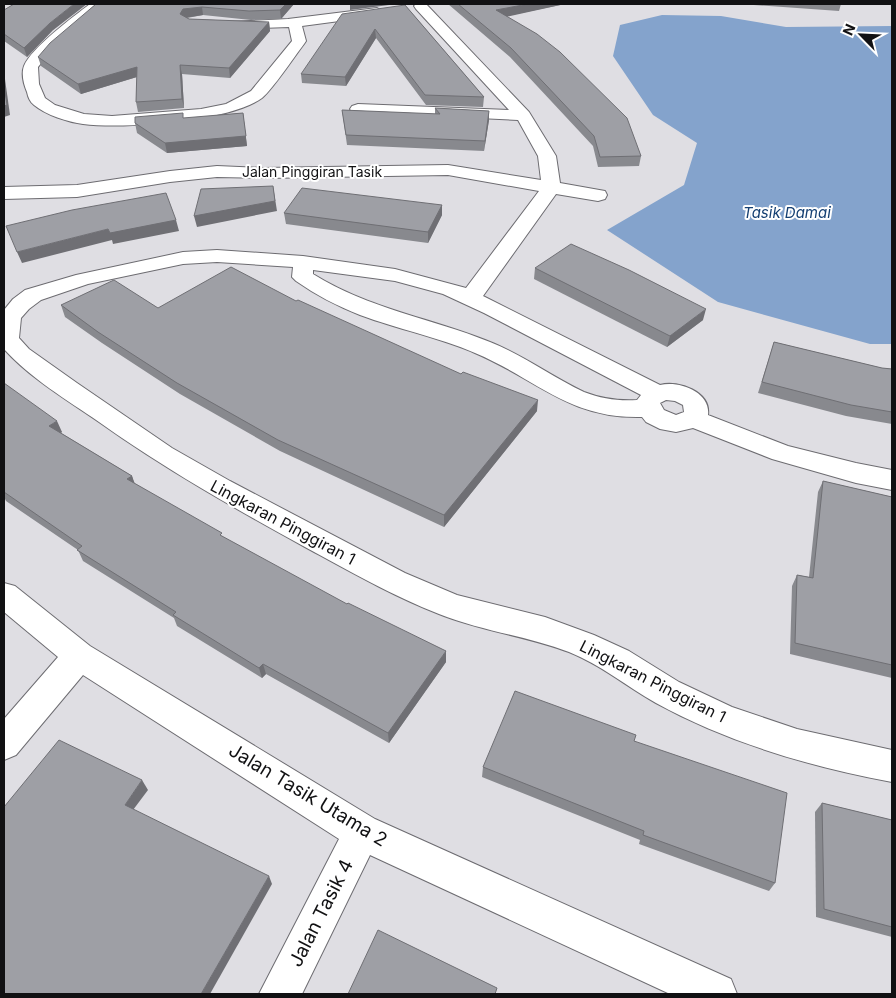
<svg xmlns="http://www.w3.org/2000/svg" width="896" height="998" font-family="Inter,sans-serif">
  <rect width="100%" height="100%" fill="#dfdee3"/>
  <path fill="#84a3cc" d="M662,15L721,16L786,27L892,26V344H870L718,302L607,230L684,185L697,143L653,115L613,56L620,25Z"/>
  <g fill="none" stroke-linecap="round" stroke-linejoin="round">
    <defs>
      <g id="minor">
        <path d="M90,4H105L51,51L38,67L39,84L45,98L55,105L84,114L112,116L201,109L226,104L251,91L292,41L289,27L234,29L229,28L227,25L229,22L288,19L377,8L384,12L377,16L302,26L306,41L304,44C294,57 273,89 262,98C229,122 124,129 83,124C68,122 46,115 34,105C30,102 28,97 27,92C24,85 21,74 24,66C31,48 74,16 90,4Z"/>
        <path d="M416,4H426L529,112L556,156L560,183L605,191L607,195L605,199L598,201L556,194L483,296L660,385C679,380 711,392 708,415L788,446L856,463L892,470V490L856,483L772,459L693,428L676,432L660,429L646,422L642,417C568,419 537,379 475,353C438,337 397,329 360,315C337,306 316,295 296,281L292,277L293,267L217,262L183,264L88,284L41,300L29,309L21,318L19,338L29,349L77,383L172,448L230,481L405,573L457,595L545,617L594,635L629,651L679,682L732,707L797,729L892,750V782C811,767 729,743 656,703C626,686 601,665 569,652C527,636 481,631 439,614C393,596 349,571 305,547C234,508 165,469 99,422C67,400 30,378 4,349V310L13,299L25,290L76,275L183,252L217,250L303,256L395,269L466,288L539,191L448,175L264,178L217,177L170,182L77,197L4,199V187L77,185L170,171L217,166L264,168L448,165L541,180L538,156L518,120L352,112L350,109L352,106L358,104L509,110L416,9L414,6ZM313,270L395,281L443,294L484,313L641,395L637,400C618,401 602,399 584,392C552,377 523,355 490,342C431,318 369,309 313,274ZM666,400L675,401L683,405L684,412L676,415L664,410L660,403Z"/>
        <path d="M4,583L15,586L90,646L375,819L731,979L737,994H670L370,855L302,994H259L339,839L83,675L16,755L4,760V719L58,657L4,612Z"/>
      </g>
    </defs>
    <use href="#minor" stroke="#6d6c71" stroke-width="2"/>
    <use href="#minor" fill="#fff" fill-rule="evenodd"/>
  </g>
  <g fill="#88898e">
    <path d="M96,4H294L281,19L251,20L203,15L187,18L189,19L269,22L270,31L230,78L182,74L184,108L138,112L136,102L137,77L81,94L41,66L38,57Z"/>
    <path d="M448,4H576H565L507,16L641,156L639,166L598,167L593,146L510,57Z"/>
    <path d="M740,4H841L839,11Z"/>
    <path d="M405,5L484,97L483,107L426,105L376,38L346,86L302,83L301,74Z"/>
    <path d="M4,10L52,31L27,57L4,41Z"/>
    <path d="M435,108L489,111V120L484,151L347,145L342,110L435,114Z"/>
    <path d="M243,113L247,146L167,153L137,133L135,123Z"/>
    <path d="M442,205V215L428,243L286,224L284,213Z"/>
    <path d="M535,268L703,320L667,347L534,279Z"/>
    <path d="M296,301L537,411L444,527L280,451L180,394L102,343L65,317L61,305L158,308Z"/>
    <path d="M774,342L882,368L892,369V424L846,416L758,393Z"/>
    <path d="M4,383L62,432L61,433L132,476L134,483L223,537L446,662L389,743L266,674L262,678L177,626L174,618L83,561L78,550L6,501L4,497Z"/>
    <path d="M823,481L892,497V678L790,654L792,586L797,575L809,577L818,492Z"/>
    <path d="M634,741L775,883L769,891L639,844L640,840L482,777L483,767Z"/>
    <path d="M822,803L892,820V937L816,917L815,812Z"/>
  </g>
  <g fill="#6f6f74">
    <path d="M74,4H87L52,31L27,57L24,48L50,23Z"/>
    <path d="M286,4H294L281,19L280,10Z"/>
    <path d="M350,4H397L350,10Z"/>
    <path d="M528,4H565L496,19V10Z"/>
    <path d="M202,7L203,15L184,18L180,14L183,9Z"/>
    <path d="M269,22L270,31L230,78L229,68Z"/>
    <path d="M375,29L376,38L346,86L345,77Z"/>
    <path d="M180,65L182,74L184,108L182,99Z"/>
    <path d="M137,67L140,76L81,94L78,84Z"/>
    <path d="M4,72L10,115L4,117Z"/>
    <path d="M489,111V120L484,151L485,141Z"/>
    <path d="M243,113L247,146L167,153L165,143Z"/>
    <path d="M273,186L277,211L197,227L194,216Z"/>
    <path d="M442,205V215L428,243V232Z"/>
    <path d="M176,220L179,231L113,244L112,240L22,263L17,252L108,229Z"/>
    <path d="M706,309L703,320L667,347L670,336Z"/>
    <path d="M538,400L537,411L444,527V515Z"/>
    <path d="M57,421L62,432L54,437L49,426Z"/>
    <path d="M132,476L136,487L127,479Z"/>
    <path d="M446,651V662L389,743L388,733Z"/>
    <path d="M263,664L266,674L262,678L259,668Z"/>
    <path d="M142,780L148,790L130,814L125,805Z"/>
    <path d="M269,876L272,884L210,994H201Z"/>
  </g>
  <g fill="#9e9fa5" stroke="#6f6f74">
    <path d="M14,4H74L50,23L24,48L4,34V10Z"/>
    <path d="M96,4H286L280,10L249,11L202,7L183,9L180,14L189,19L269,22L229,68L180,65L182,99L136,102L137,67L78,84L38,57L50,43Z"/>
    <path d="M458,4H528L496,10L537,34L560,52L627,118L641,156L600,157L594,136L511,48Z"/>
    <path d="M405,5L484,97L425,95L375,29L345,77L301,74L342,14Z"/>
    <path d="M4,85L7,105L4,106Z"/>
    <path d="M435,108L489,111L485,141L346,135L342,110L440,114Z"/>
    <path d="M183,113V118L243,113L246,136L165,143L135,123V117Z"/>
    <path d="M273,186L275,201L194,216L201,189Z"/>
    <path d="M302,188L442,205L428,232L284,213Z"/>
    <path d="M166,193L176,220L110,233L108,229L17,252L6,226L72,210Z"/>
    <path d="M571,244L629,270L706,309L670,336L535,268Z"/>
    <path d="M231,267L296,301L298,300L461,374L463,372L538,400L444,515L278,440L177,383L98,332L61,305L114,280L158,308Z"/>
    <path d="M774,342L882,368L892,369V412L851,405L762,382Z"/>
    <path d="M4,383L57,421L49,426L132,476L127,479L222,533L220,535L347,604L348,603L446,651L388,733L263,664L259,668L173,615L176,612L77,550L82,546L4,492Z"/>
    <path d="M823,481L892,497V665L795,643L797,575L813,578Z"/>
    <path d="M515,691L636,735L634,741L787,793L775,883L643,835L644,831L483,767Z"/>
    <path d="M59,740L142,780L125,805L269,876L201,994H4V807Z"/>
    <path d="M822,803L892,820V927L824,909Z"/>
    <path d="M378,930L497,988L495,994H348Z"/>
  </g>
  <g text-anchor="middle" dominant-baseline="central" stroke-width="4" stroke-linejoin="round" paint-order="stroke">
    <g font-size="14" fill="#111113" stroke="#fff">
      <text x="312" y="171">Jalan Pinggiran Tasik</text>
    </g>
    <g font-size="15" font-style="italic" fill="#143f72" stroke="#fff">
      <text x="787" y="212">Tasik Damai</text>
    </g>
    <g font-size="16" fill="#111113" stroke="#fff">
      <text transform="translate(283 522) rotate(28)">Lingkaran Pinggiran 1</text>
      <text transform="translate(653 681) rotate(27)">Lingkaran Pinggiran 1</text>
    </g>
    <g font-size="19" fill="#111113" stroke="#fff">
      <text transform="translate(308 795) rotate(31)">Jalan Tasik Utama 2</text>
      <text transform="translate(321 913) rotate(-63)">Jalan Tasik 4</text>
    </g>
  </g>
  <rect width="896" height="998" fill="none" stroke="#111113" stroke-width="10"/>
  <g transform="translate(861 35) rotate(294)" stroke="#ffffff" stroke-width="4" paint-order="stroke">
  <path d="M0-4L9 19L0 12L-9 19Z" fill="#111113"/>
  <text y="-8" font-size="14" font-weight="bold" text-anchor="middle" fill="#111113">N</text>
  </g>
</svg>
